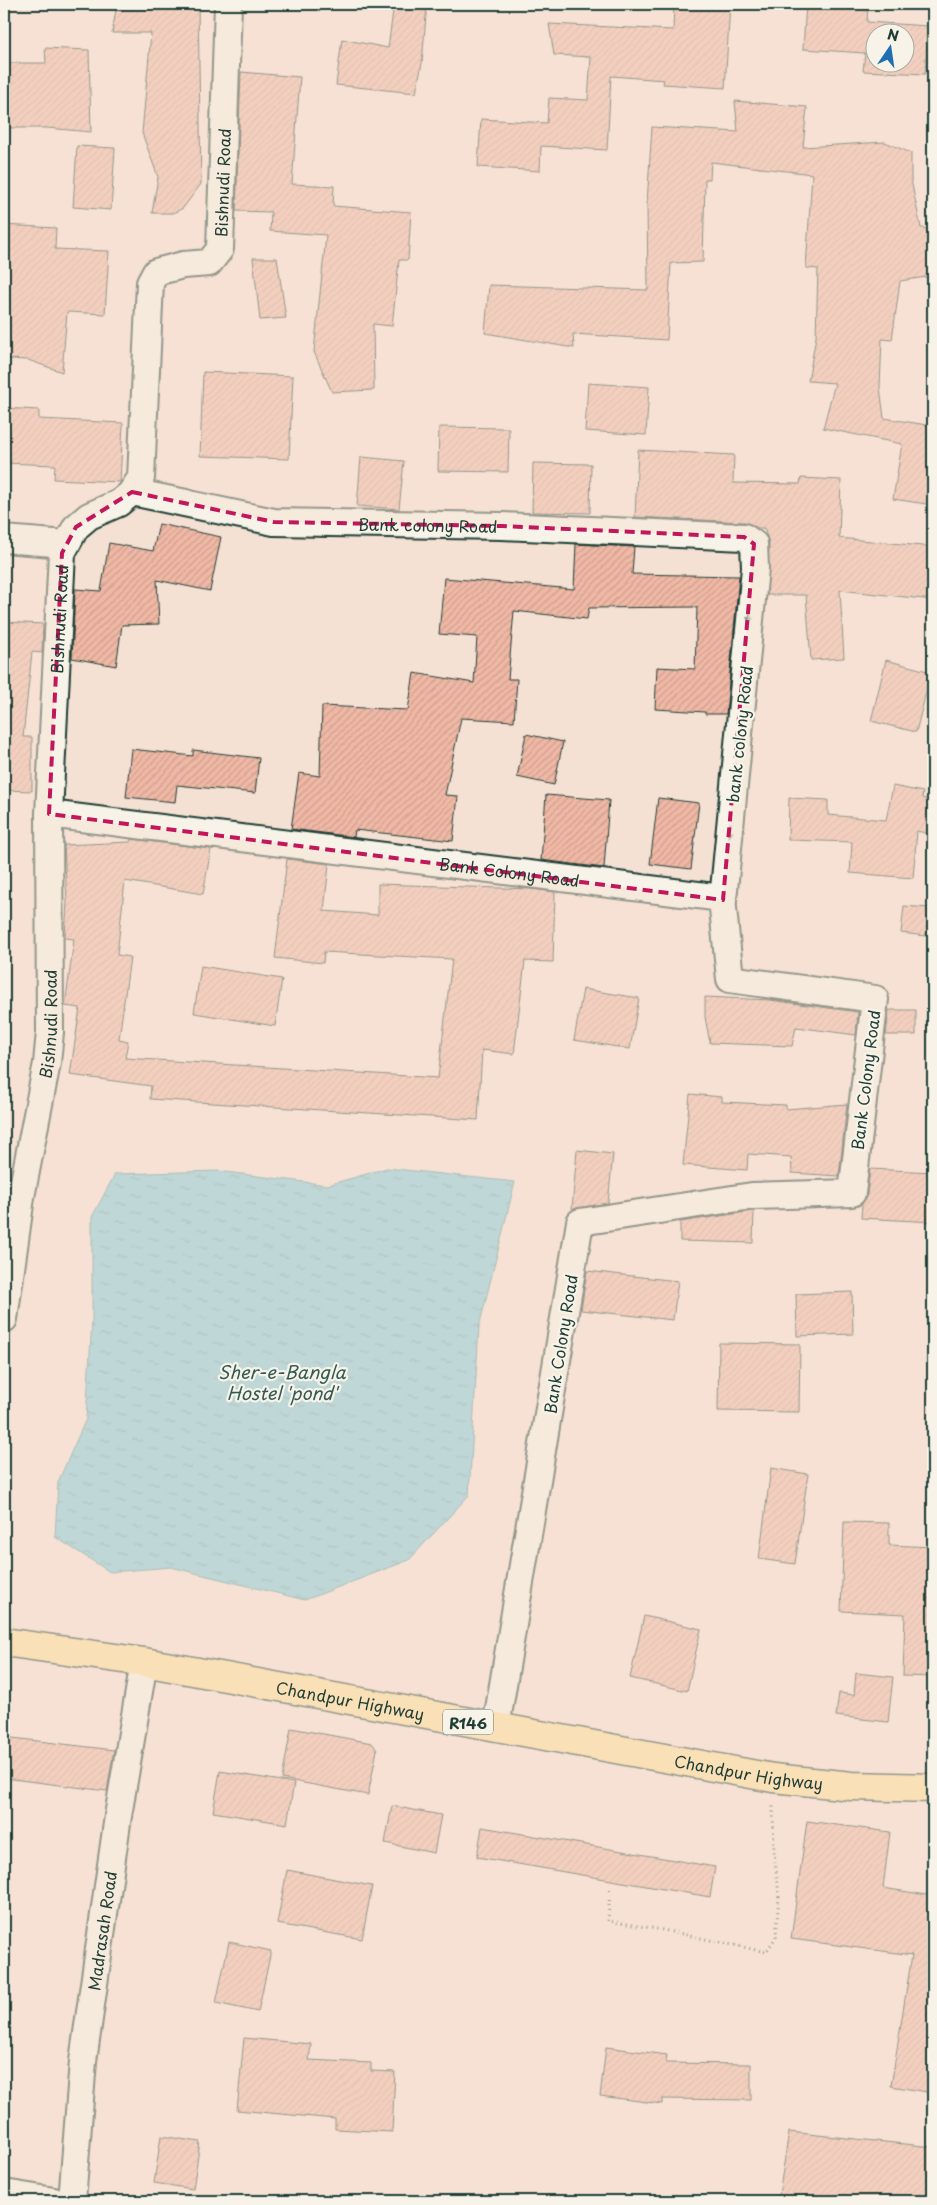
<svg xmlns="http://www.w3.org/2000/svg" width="937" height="2205" font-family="'Playpen Sans',sans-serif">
  <defs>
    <pattern id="water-ripples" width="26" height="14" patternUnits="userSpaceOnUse" patternTransform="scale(1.25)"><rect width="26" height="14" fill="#7bc9d9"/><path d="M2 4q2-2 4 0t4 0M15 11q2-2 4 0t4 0" fill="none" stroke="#64a4b1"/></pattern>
    <pattern id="building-hatch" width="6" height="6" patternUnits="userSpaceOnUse" patternTransform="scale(1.25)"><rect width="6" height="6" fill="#f0b8a5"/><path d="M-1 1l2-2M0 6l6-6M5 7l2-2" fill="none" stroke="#cd9f8f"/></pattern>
  </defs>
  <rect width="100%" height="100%" fill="#f5e1d4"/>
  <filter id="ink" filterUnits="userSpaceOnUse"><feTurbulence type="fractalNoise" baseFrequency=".02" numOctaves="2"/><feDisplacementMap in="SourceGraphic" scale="10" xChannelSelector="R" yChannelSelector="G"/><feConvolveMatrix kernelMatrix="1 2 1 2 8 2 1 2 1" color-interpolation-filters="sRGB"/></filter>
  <g filter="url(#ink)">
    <path fill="url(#water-ripples)" stroke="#569197" d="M387,1168L515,1182L479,1327L469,1495L409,1560L305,1600L171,1567L110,1572L55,1537L58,1482L86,1419L92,1319V1217L115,1174L218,1171L328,1185Z"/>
    <g fill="url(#building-hatch)" stroke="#1f3d34" fill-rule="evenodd">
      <path d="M117,4H198L201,184L183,208L173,213H152L158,177L142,133L151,33H112Z"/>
      <path d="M394,4H427L422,63L416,93L336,85L342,39L388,48Z"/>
      <path d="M674,4H730L725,88L663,84L664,80L611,76L607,150L541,146L540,171L478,167L481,119L547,123L549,98L588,100L591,57L554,55L549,24L673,30Z"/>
      <path d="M806,4L868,5L867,22L928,26L925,74L863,71L865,53L803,49ZM874,32H904V62H874Z"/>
      <path d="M45,48L89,50L91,132L47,128H4V63H46Z"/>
      <path d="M241,72L300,77L292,184L334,186L333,206L411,212L408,260H399L392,326L373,324L374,390L332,392L314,352L326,235L270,231L271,212L236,211Z"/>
      <path d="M735,101L807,107L803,147L885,142L911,153V180L921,228L933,229V276L900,281L892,340L882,339L880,387L884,418L933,426V505L893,499L902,444L823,428L835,383L808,381L816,337L818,269L806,268L812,174L711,162L710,179H705L703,262L671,263L667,340L573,334L574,348L485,333L489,285L648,290L647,203L652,127L738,132Z"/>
      <path d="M77,146L115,148L111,210L73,207Z"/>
      <path d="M4,225L56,228L55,249L109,251L105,314L67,312L62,372L28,360L4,359Z"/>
      <path d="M253,258H277L286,318L260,320Z"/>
      <path d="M203,372L293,376L289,459L200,456Z"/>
      <path d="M588,383L649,387L646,435L585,431Z"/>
      <path d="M4,408L39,410V419L123,423L120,482L54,479L55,465L4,463Z"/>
      <path d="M439,427L509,428L508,472L438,471Z"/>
      <path d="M638,450L734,455L733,483L800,484L801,478L841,480L839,538L933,547V600L840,590L844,658L811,660L806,595H767L769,543L764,528H758L745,522L635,517Z"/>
      <path d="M361,457L404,461L399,509L357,506Z"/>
      <path d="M533,463L591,464L590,513L532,512Z"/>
      <path d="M159,524L221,537L210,591L157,580L159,624L122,625L116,666L72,658L75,589L101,591L109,543L153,551Z"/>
      <path d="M576,544L634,547L632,574L739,576L726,714H705V712L655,709L657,667L695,669L697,607L589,608L587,619L514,611L508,679H517L514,721L461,718L445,795L458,796L453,841L355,830L354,837L291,829L299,773L320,776L322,706L408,710L414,673L474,683L477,637L439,634L444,578L574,589Z"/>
      <path d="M4,622L43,624L42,653L32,652L23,737H32V791L4,790Z"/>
      <path d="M886,660L931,672L916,732L871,721Z"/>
      <path d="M526,734L563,742L554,785L517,777Z"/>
      <path d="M131,749L193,756V750L259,758L255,793L177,785L175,802L126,797Z"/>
      <path d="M893,786L923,792L922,798L933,801V835L917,831L913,878L850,873L852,842L788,840L789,798L828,800V815L886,820Z"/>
      <path d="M546,795L609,800L604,868L541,860Z"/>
      <path d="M658,798L699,803L691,869L650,864Z"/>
      <path d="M131,839L211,849L203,894L125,881L117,955L130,957L119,1039L128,1041L125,1058L438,1078L452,959L324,952L323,963L275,958L287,859L329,864L324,911L378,915V884L531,889L555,892L553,962L525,961L514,1054L482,1050L478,1120L150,1099L151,1086L70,1075L80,1008L65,1006L74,939L65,938L67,901L64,845L130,842Z"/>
      <path d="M904,906L929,908L926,936L901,933Z"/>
      <path d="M201,966L282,979L275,1026L194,1013Z"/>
      <path d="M583,989L639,998L630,1049L574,1040Z"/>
      <path d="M705,997L770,1000L858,1012L856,1035L796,1027L792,1046L710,1043L705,1017Z"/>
      <path d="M889,1010H916V1035H886Z"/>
      <path d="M690,1094L722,1097V1102L786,1105V1109L847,1104L839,1176L792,1173L791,1157L748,1154L747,1170L683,1165Z"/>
      <path d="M577,1150L613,1154L608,1203L572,1209Z"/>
      <path d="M870,1169L933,1172V1222L861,1218L862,1204L867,1195Z"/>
      <path d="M754,1211L753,1243L680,1241V1222Z"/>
      <path d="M587,1271L678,1281L673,1320L581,1310Z"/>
      <path d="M852,1292L853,1334L797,1336L796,1294Z"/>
      <path d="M719,1343L800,1344L799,1412L718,1411Z"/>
      <path d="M771,1468L808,1474L795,1564L759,1559Z"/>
      <path d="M844,1522L889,1523V1545L933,1547V1677L903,1676L905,1614L841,1611Z"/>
      <path d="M644,1616L701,1629L687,1691L630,1678Z"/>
      <path d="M856,1673L893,1677L888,1722L836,1716L839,1693L854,1695Z"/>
      <path d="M291,1728L372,1743L377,1750L368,1795L282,1779Z"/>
      <path d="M4,1737L114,1750L107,1791L4,1778Z"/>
      <path d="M220,1771L294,1783L287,1824L213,1812Z"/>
      <path d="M392,1806L441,1815L434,1853L385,1843Z"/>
      <path d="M807,1821L890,1832L883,1888L933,1896V2093L891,2086L912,1955L791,1939Z"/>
      <path d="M482,1827L715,1867L710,1897L477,1857Z"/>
      <path d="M287,1870L372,1886L362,1939L277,1924Z"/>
      <path d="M229,1942L271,1951L258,2012L216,2003Z"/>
      <path d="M244,2038L311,2044L309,2060L371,2063V2071L395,2072L392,2132L335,2129V2119L237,2110Z"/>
      <path d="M606,2047L667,2055L666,2063L751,2064V2100L662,2099V2104L600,2096Z"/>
      <path d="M789,2132L933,2147V2201H778Z"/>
      <path d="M161,2136L200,2142L193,2189L154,2183Z"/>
    </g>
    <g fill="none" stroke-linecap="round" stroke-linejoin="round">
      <defs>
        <g id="street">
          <path id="s1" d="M186,503L132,492L274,522L502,526L744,537L754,544L755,568L723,900"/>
          <path d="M4,539L66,544"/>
          <path id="s2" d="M49,814L722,898L730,979L875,999L852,1193L752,1196L580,1222L496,1727"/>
          <path id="s3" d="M4,1319L21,1197L47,1063L50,1032L49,814L62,553L76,527L89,516L119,503L130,494L141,478L150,283L156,272L183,265L209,263L220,249L228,4"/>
          <path d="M4,2193L54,2201"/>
          <path id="s4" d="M72,2201L83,2061L118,1816L144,1662"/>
        </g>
        <g id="primary">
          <path id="s5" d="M4,1642L144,1662L773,1778L852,1786L933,1788"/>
        </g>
      </defs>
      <use href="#street" stroke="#1f3d34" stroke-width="30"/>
      <use href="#primary" stroke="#1f3d34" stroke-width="31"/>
      <path stroke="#1f3d34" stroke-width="3" stroke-dasharray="1 4" stroke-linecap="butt" d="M610,1890L608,1921L663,1930L766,1952L776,1937L779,1895L774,1852L773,1806"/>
      <use href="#street" stroke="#f7f3e8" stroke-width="26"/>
      <use href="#primary" stroke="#fedd96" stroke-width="28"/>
    </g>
    <defs><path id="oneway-solid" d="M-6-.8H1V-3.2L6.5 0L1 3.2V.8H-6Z" transform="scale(1.25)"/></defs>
    <g fill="#8b988e">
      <use href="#oneway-solid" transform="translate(750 616) rotate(96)"/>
      <use href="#oneway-solid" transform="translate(730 830) rotate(96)"/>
    </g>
  </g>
  <path d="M0 0H937V2205H0ZM132,492L274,522L502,526L744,537L754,544L723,900L49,814L62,553L76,527Z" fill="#f5e1d4" fill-opacity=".55" fill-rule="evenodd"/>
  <path fill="none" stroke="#c2185b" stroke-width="4" stroke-dasharray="10 6" stroke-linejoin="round" d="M132,492L274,522L502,526L744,537L754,544L723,900L49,814L62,553L76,527Z"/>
  <g text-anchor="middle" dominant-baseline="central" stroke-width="4.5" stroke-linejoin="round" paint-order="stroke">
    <rect fill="#f7f3e8" stroke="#60746a" stroke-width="1" x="443" y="1709.5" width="50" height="25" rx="4"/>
    <g font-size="15" font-weight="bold" fill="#1f3d34">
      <text x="468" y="1722">R146</text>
    </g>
    <g font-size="16" fill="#1f3d34" stroke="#f7f3e8">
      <text stroke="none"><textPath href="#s3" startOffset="1229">Bishnudi Road</textPath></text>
      <text stroke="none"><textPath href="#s1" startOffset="354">Bank colony Road</textPath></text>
      <text stroke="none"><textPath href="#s3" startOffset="704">Bishnudi Road</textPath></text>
      <text transform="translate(739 734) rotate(-84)">bank colony Road</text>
      <text stroke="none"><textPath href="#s2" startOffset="464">Bank Colony Road</textPath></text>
      <text stroke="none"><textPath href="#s3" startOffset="299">Bishnudi Road</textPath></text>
      <text transform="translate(865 1080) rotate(-83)">Bank Colony Road</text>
      <text transform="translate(560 1344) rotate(-81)">Bank Colony Road</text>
      <text stroke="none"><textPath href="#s5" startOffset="351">Chandpur Highway</textPath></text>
      <text stroke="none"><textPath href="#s5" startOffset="756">Chandpur Highway</textPath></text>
      <text stroke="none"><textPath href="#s4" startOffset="272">Madrasah Road</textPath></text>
    </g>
    <g font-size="18" font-style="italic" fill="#315955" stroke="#f7f3e8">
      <text x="282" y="1371">Sher-e-Bangla<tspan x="282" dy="21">Hostel 'pond'</tspan></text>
    </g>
  </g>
  <rect width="937" height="2205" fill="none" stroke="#f7f3e8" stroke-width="20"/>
  <rect x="10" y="10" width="917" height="2185" fill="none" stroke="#1f3d34" stroke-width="2" filter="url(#ink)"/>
  <g transform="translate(890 48) rotate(13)"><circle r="24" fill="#f7f3e8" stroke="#a1aaa0"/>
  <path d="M0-4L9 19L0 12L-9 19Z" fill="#1f6fb2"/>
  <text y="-8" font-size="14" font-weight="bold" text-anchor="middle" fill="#1f3d34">N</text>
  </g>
</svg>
